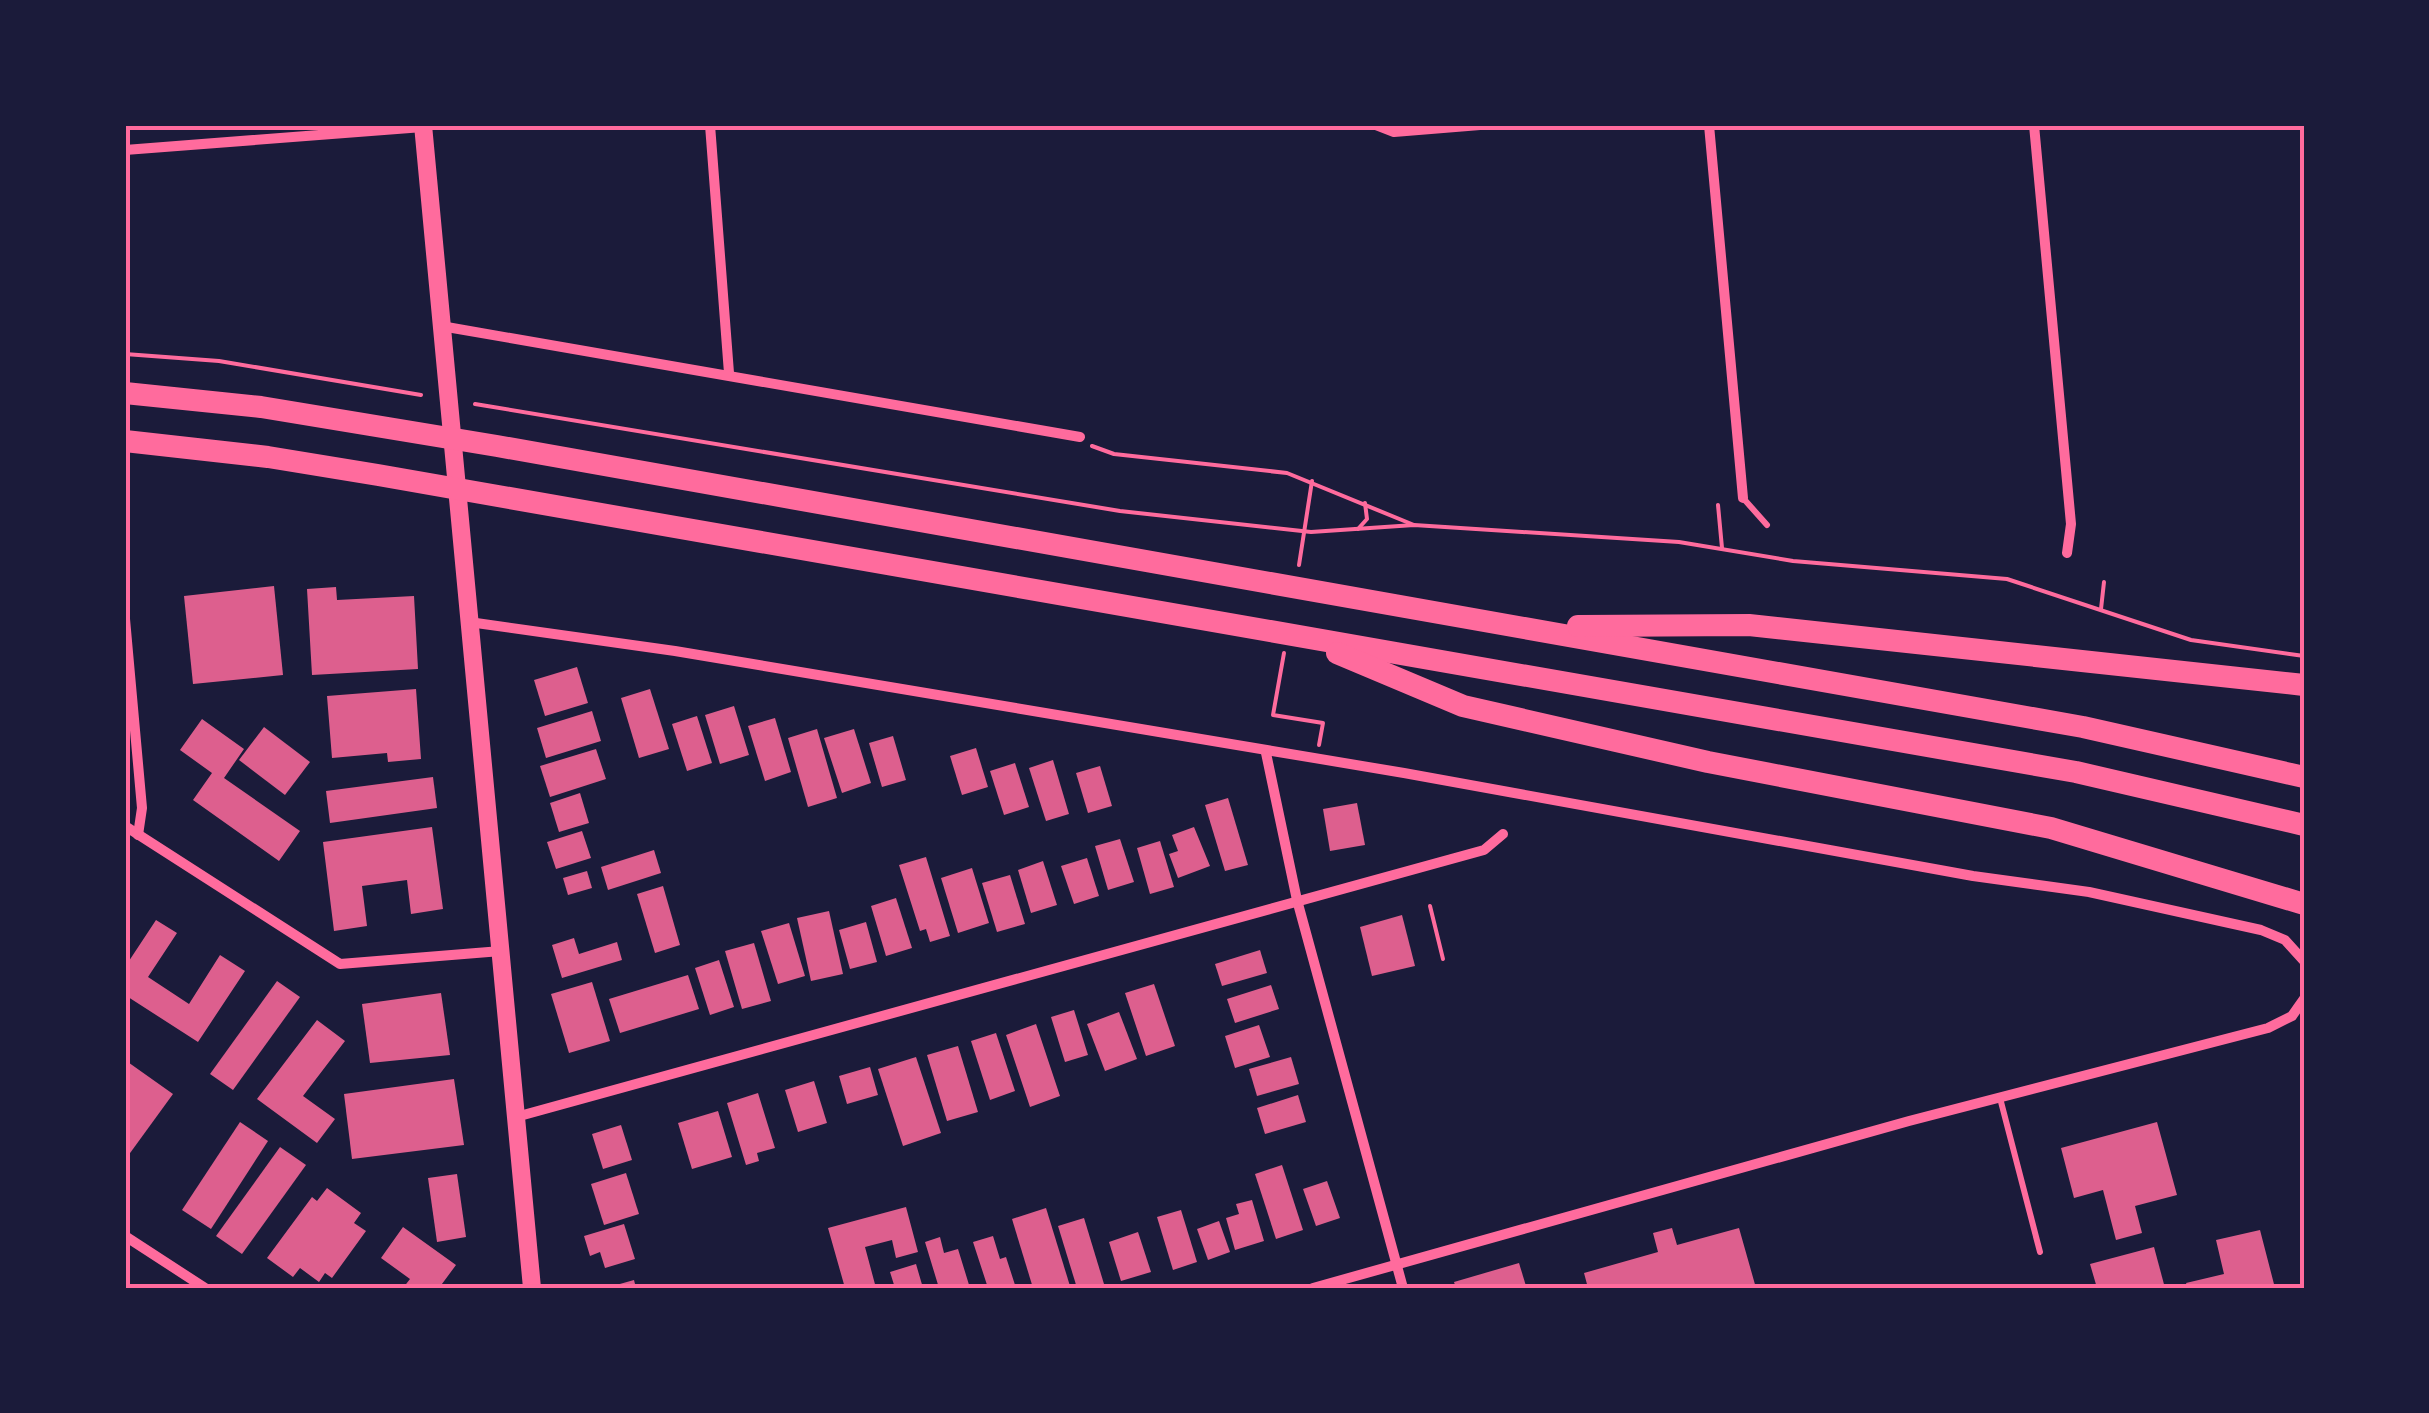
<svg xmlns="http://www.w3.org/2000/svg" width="2429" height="1413" font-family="'Work Sans',sans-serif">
  <rect width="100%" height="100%" fill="#1b1b3a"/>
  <g fill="#dd5f8e">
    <path d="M274,586L283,675L193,684L184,596Z"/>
    <path d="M336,587L337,600L414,596L418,669L312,675L307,589Z"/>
    <path d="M577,667L588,703L545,716L534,680Z"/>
    <path d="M416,689L421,759L388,762L387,753L332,758L327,696Z"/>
    <path d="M650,689L669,749L639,758L621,698Z"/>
    <path d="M734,706L749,755L720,764L705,715Z"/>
    <path d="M592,711L601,741L546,758L537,728Z"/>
    <path d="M697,716L712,763L687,771L672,724Z"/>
    <path d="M775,718L791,772L765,781L748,726Z"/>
    <path d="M202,719L244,749L224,778L300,831L279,861L193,800L212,773L180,750Z"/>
    <path d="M264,727L310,762L285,795L239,760Z"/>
    <path d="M817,729L837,798L808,807L788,738Z"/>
    <path d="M854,729L871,783L842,793L824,738Z"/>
    <path d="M893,736L906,780L882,787L869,743Z"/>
    <path d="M976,748L988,787L962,795L950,756Z"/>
    <path d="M596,749L606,779L550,797L540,766Z"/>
    <path d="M1053,760L1069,814L1046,821L1029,768Z"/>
    <path d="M1015,763L1029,807L1004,815L990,771Z"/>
    <path d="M1100,766L1112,806L1088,813L1076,773Z"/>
    <path d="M433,777L437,808L330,823L326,791Z"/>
    <path d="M580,793L589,823L559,832L550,803Z"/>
    <path d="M1228,798L1248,865L1225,871L1205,805Z"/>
    <path d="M1357,803L1365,845L1330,851L1323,809Z"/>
    <path d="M432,827L443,909L411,914L407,880L362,886L367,926L334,931L323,842Z"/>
    <path d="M1194,827L1210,866L1178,878L1169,854L1178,851L1172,835Z"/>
    <path d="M582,831L591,858L556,869L547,842Z"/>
    <path d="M1120,839L1134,882L1108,890L1095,846Z"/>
    <path d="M1160,841L1174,887L1150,894L1137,848Z"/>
    <path d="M654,850L661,873L608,890L601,867Z"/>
    <path d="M926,857L950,936L930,942L926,929L920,931L899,865Z"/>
    <path d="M1087,858L1099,896L1074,904L1061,866Z"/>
    <path d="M1043,861L1057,905L1031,913L1018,870Z"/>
    <path d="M972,868L989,923L958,933L941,878Z"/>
    <path d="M587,871L592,888L568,895L563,878Z"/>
    <path d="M1010,875L1025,924L997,932L982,883Z"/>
    <path d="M663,886L680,945L655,953L637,894Z"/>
    <path d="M896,898L912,948L886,956L871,906Z"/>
    <path d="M829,911L843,974L811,981L797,918Z"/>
    <path d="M1402,915L1415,966L1372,976L1360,927Z"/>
    <path d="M156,920L177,933L148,977L189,1004L220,955L245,971L198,1042L125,995V967Z"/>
    <path d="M866,922L877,962L850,969L839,930Z"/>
    <path d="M789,923L805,976L778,984L761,931Z"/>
    <path d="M574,938L579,954L617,942L622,960L562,978L552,945Z"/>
    <path d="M754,943L771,1001L742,1009L725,951Z"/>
    <path d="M1260,950L1267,973L1222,986L1215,964Z"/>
    <path d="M719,960L734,1007L710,1015L695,968Z"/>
    <path d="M688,975L699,1009L620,1033L609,999Z"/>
    <path d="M277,981L300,997L233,1090L210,1074Z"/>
    <path d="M592,982L610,1041L569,1053L551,994Z"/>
    <path d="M1154,984L1175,1046L1146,1056L1125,993Z"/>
    <path d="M1271,985L1279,1009L1235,1023L1227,999Z"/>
    <path d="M441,993L450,1055L370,1063L362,1004Z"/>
    <path d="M1074,1010L1088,1055L1065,1062L1051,1017Z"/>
    <path d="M1119,1012L1137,1059L1105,1071L1087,1024Z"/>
    <path d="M317,1020L345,1041L303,1096L335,1119L317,1143L257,1099Z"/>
    <path d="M1036,1024L1060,1096L1030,1107L1006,1035Z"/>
    <path d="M1259,1025L1270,1057L1235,1068L1225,1036Z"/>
    <path d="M996,1033L1015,1091L990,1100L971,1041Z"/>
    <path d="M958,1046L978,1112L947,1121L927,1055Z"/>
    <path d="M916,1057L941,1133L903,1146L878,1069Z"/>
    <path d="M1291,1057L1299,1084L1257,1096L1249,1069Z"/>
    <path d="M125,1060L173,1094L125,1160Z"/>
    <path d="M870,1067L878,1095L847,1104L839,1076Z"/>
    <path d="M454,1079L464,1145L352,1159L344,1094Z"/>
    <path d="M814,1081L827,1123L798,1132L785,1090Z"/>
    <path d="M758,1093L775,1148L757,1153L759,1161L746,1165L727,1103Z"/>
    <path d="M1298,1095L1306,1122L1265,1134L1257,1108Z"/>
    <path d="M718,1111L732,1157L692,1169L678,1123Z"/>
    <path d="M240,1122L268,1141L211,1229L182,1210Z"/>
    <path d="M2157,1122L2177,1195L2135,1206L2142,1233L2116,1240L2103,1190L2074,1198L2061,1148Z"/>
    <path d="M621,1125L632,1160L603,1169L592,1134Z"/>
    <path d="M280,1147L306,1165L242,1254L216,1236Z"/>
    <path d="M1282,1165L1303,1230L1276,1239L1255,1174Z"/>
    <path d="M626,1173L639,1214L604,1225L591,1184Z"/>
    <path d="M457,1174L466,1237L437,1242L428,1178Z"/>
    <path d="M1327,1181L1340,1218L1316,1226L1303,1189Z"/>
    <path d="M327,1188L361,1213L354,1223L366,1231L332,1278L325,1273L319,1282L300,1268L293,1277L267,1258L312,1197L317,1201Z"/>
    <path d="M1252,1200L1264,1241L1235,1250L1226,1218L1239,1214L1236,1204Z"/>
    <path d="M906,1207L918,1252L896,1258L892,1240L865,1247L876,1288H845L828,1228Z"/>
    <path d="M1046,1208L1070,1286L1063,1288H1033L1012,1219Z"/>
    <path d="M1181,1210L1197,1262L1173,1270L1157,1217Z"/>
    <path d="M1084,1218L1104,1284L1092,1288H1077L1058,1226Z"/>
    <path d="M1219,1221L1230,1252L1208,1260L1197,1229Z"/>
    <path d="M624,1224L635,1259L605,1268L600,1252L590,1256L584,1236Z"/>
    <path d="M403,1227L456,1265L439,1288H403L410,1279L381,1258Z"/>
    <path d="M1672,1228L1677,1245L1739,1228L1756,1288H1588L1584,1273L1658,1252L1653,1233Z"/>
    <path d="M2260,1230L2275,1288H2188L2186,1283L2224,1274L2216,1240Z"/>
    <path d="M1138,1232L1151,1272L1121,1281L1109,1242Z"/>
    <path d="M993,1236L1000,1259L1006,1257L1016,1288H988L973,1242Z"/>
    <path d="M940,1237L944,1253L958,1249L970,1288H939L925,1242Z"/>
    <path d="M2154,1247L2165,1288H2097L2090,1264Z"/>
    <path d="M1519,1263L1526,1286L1456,1288L1454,1282Z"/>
    <path d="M916,1264L923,1288H895L890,1272Z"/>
    <path d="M634,1280L636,1288H610L609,1287Z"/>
  </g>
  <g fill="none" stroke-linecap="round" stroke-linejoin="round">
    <g stroke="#ff6b9d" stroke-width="4">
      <path d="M125,354L219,361L421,395"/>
      <path d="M475,404L1120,511L1311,532L1414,525L1679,542L1793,561L2007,579L2191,640L2304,656"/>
      <path d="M1092,446L1114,454L1287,473L1414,525"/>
      <path d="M1718,505L1722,548"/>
      <path d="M1358,529L1367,519L1365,503"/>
      <path d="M1299,565L1312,481"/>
      <path d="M2101,609L2104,582"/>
      <path d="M1284,653L1273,715L1323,723L1319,745"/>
      <path d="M1430,906L1443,959"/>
    </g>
    <g stroke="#ff6b9d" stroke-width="6">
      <path d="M1743,498L1767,525"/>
      <path d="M2000,1098L2040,1252"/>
    </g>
    <g stroke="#ff6b9d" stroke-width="10">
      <path d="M710,125L729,373"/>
      <path d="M1376,125L1394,132L1480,125"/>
      <path d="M1709,125L1743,498"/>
      <path d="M2034,125L2071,524L2067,553"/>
      <path d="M125,150L423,127"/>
      <path d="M441,326L1080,437"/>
      <path d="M125,619L142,808L138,835"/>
      <path d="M469,622L675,651L1404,773L1973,876L2089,892L2261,930L2285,940L2304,961"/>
      <path d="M1266,753L1297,900L1403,1288"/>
      <path d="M125,826L340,964L501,951"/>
      <path d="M516,1117L1484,850L1503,834"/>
      <path d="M125,1236L205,1288"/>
      <path d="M1313,1288L1909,1121L2268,1028L2292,1016L2304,999"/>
    </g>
    <path stroke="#ff6b9d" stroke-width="18" d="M423,125L532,1288"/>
    <g stroke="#ff6b9d" stroke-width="22">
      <path d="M125,393L261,407L497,446L2083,727L2304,777"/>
      <path d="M125,441L268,457L378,475L2076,772L2304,825"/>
      <path d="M1578,626L1749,625L2304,685"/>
      <path d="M1337,653L1463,706L1708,762L2051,828L2304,904"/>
    </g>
  </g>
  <rect width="2429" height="1413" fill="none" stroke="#1b1b3a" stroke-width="255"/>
  <rect x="128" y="128" width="2174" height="1158" fill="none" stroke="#ff6b9d" stroke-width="4"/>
</svg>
